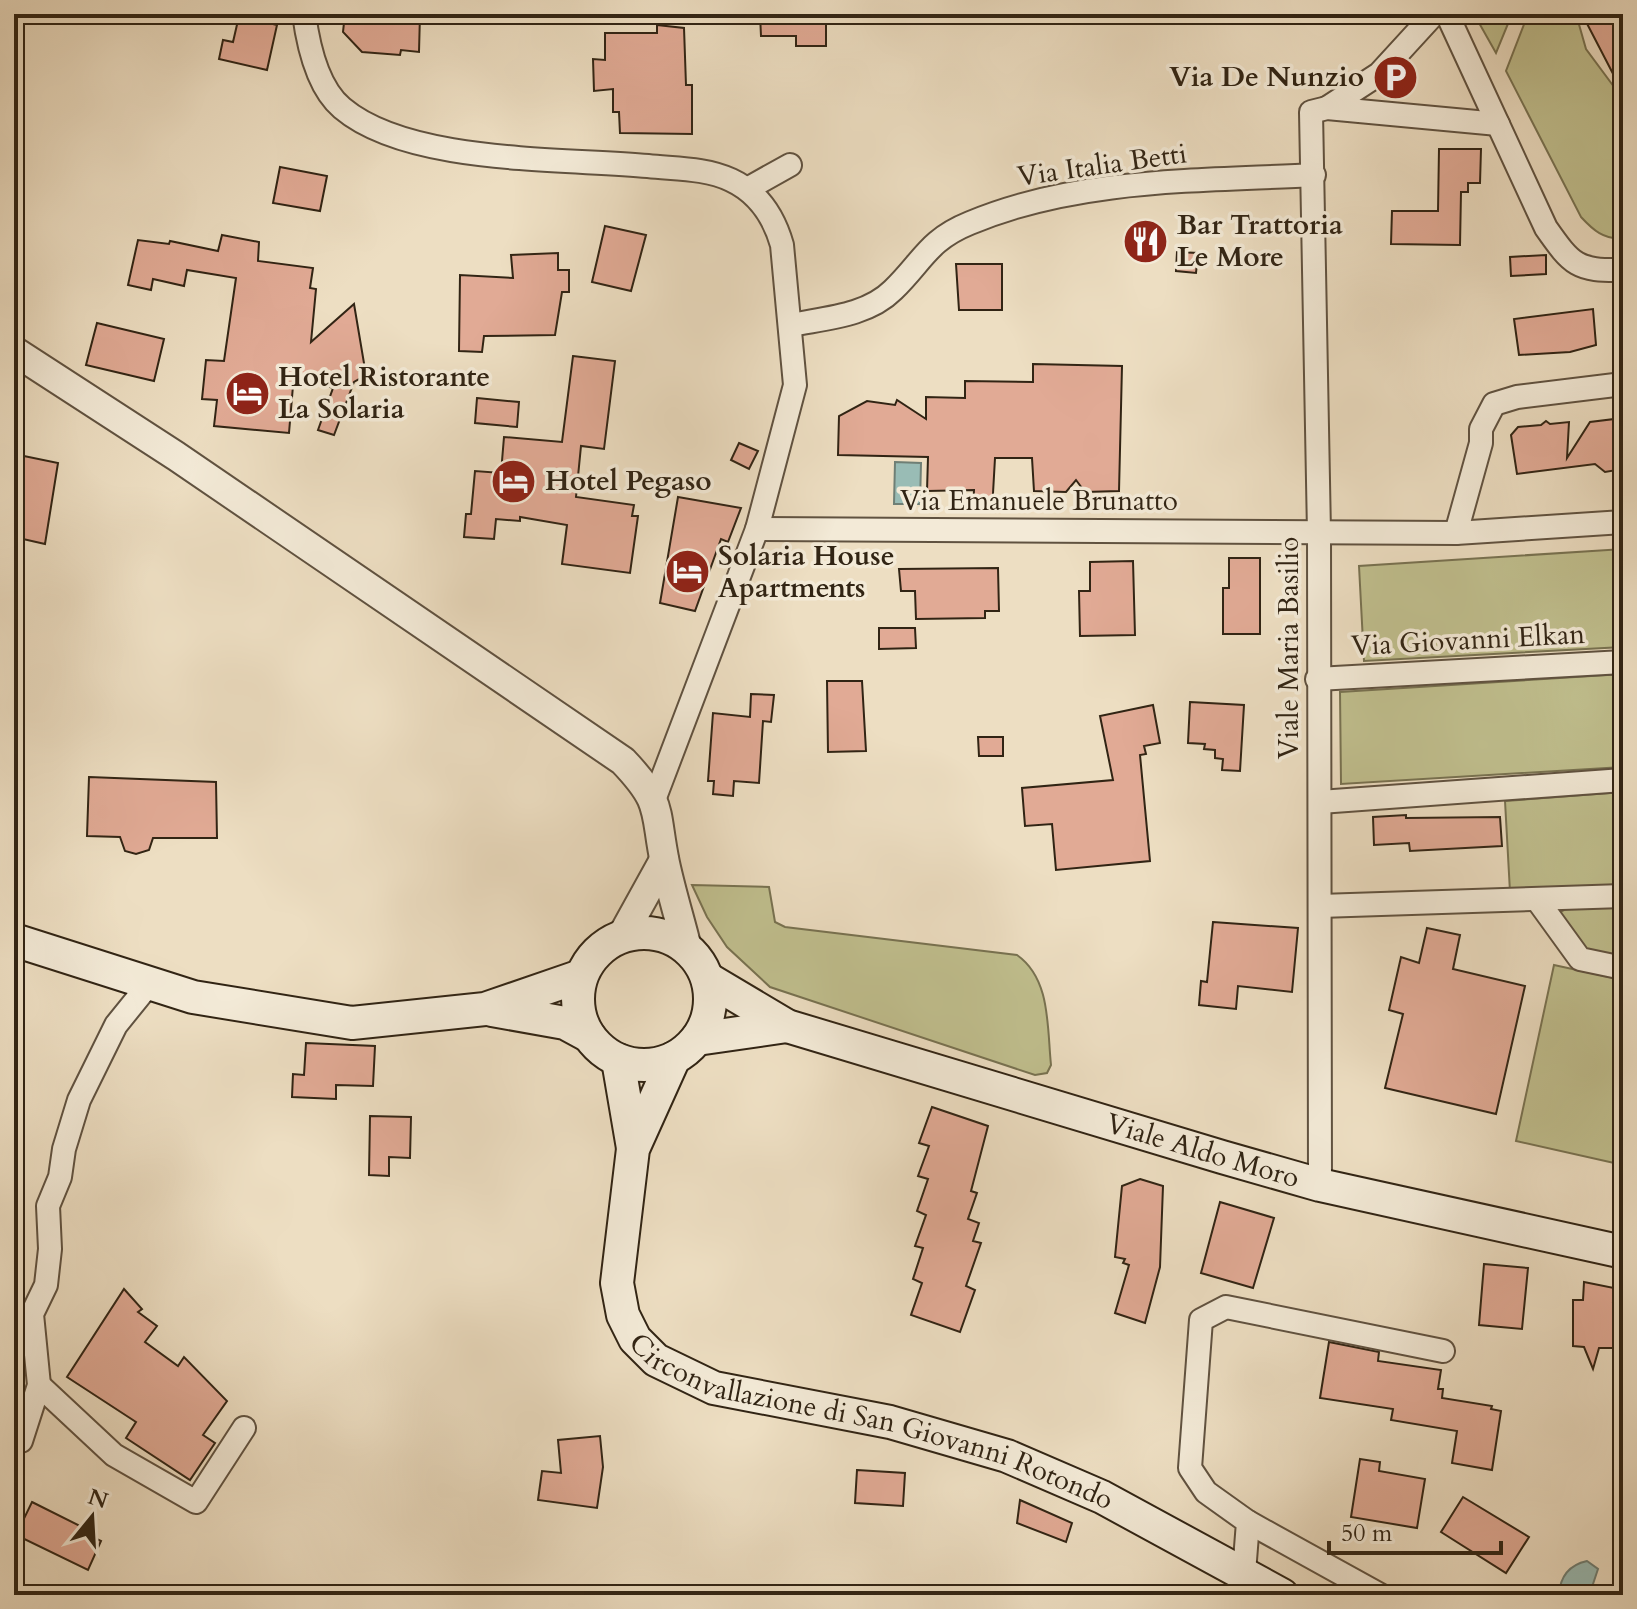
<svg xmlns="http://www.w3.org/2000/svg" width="1637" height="1609" font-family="Cardo,serif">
  <rect width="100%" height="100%" fill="#eddec2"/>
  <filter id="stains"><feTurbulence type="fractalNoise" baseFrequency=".0025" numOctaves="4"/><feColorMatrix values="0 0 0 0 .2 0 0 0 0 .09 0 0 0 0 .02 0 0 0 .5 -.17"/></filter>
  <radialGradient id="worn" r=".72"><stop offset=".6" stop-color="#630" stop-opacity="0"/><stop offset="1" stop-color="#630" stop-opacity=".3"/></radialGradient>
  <g fill="#c0bf8e" stroke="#787251" stroke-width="2">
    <path d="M1474,14H1512L1496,53Z"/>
    <path d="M1528,14H1576L1586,49L1623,99V238C1604,240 1593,230 1581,217L1506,71Z"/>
    <path d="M1623,549V647L1364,661L1359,566Z"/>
    <path d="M1623,674V767L1341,784L1340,692Z"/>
    <path d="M1623,792V884L1510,892L1505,801Z"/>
    <path d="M692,885L769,887L775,922L785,927L1017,955C1051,979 1047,1027 1051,1065L1047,1073L1035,1075L770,987L727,947L707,917Z"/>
    <path d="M1623,905V961L1587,954L1558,914L1567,908Z"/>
    <path d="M1554,965L1623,980V1165L1516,1141Z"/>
  </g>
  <g fill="#99bcb5" stroke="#6f7f75" stroke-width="2">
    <path d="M895,462L921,463L920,504H894Z"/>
    <path d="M1587,1561L1598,1569L1592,1587H1578L1575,1595H1559C1560,1576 1569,1565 1587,1561Z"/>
  </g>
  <g fill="#e1aa95" stroke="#312414" stroke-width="2">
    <path d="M345,14H420L419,52L401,50L400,55L362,52L343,32Z"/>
    <path d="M760,14H826V46H796V36H761Z"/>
    <path d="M1582,14H1623V93Z"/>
    <path d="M239,16L277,25L267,70L219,59L223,40L233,42Z"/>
    <path d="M657,25L684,28L686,85H692V134L620,133L619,112H613V89L594,91L593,59L605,60V33H657Z"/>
    <path d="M1439,149H1481L1480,183H1468V192H1461L1460,245L1391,244L1392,211H1438Z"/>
    <path d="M280,167L327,176L320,211L273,203Z"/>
    <path d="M605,226L646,235L631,291L592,282Z"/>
    <path d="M222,235L259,242L258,261L313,268L310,288L316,289L311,342L354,304L366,375L354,382L334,435L318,430L333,388L294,374L289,433L214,426L217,400L202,399L206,360L224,361L236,278L187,270L184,286L153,279L151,290L128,285L138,240L169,244L170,241L218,251Z"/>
    <path d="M1177,252L1198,253L1196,273L1176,271Z"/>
    <path d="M558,253V270H569V292H562L555,335L484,336L482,352L459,351L460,275L513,278L511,255Z"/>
    <path d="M1546,255V274L1511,276L1510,257Z"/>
    <path d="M956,264H1002V310H959Z"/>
    <path d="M1593,309L1596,345L1570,352L1519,355L1514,319Z"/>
    <path d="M97,323L164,339L154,381L86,365Z"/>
    <path d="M573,356L615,361L604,449L581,446L576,497L634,505L632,516H638L630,573L562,564L567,525L520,517V521L496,519L494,539L464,537L466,514H471L475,471L501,473L504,437L562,442Z"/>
    <path d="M1033,364L1122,366L1119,491L1085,492L1076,480L1066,492L1034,491L1032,458H995L992,511L973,510L974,490L927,491L928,457L838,455L839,416L867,401L895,405L897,400L926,419V397L965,398V381L1033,382Z"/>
    <path d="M477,398L519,402L517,427L475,423Z"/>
    <path d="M1623,418V469L1605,472L1595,464L1517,474L1511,435L1518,427L1541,425L1546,421L1550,424L1569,422L1567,458L1590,422Z"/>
    <path d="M739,443L758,451L749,469L731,460Z"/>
    <path d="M19,455L58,463L45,544L14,537V480Z"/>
    <path d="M678,497L741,508L728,542L721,539L695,611L660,603Z"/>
    <path d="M1229,558H1260V634H1223V588H1229Z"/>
    <path d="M1133,561L1135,635L1080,636L1079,591H1090V562Z"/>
    <path d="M998,568L999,611H985V618L916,619L915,591H901L899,569Z"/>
    <path d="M879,628H915L916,648L879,649Z"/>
    <path d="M827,681H862L866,751L828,752Z"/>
    <path d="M751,694L774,695L771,722L763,721L759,783L734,781L733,796L713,794L714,781H708L713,713L750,717Z"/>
    <path d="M1190,702L1244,705L1240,771L1222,770L1223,759L1215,758V750L1204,749L1205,744L1188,743Z"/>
    <path d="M1153,705L1160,743L1144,746L1146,754L1140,755L1150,861L1056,870L1052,824L1025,826L1022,788L1113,780L1100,716Z"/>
    <path d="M978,737H1003V756H979Z"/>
    <path d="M89,777L216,782L217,838H153L149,850L136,854L125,851L120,837L87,836Z"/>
    <path d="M1406,815V818L1500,817L1502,846L1410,851L1409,843L1374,845L1373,817Z"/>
    <path d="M1213,922L1298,928L1292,992L1238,986L1236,1009L1199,1005L1201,981L1207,982Z"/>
    <path d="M1427,928L1460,935L1453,969L1525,986L1496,1114L1385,1088L1403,1014L1389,1010L1401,957L1419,963Z"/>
    <path d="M306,1043L375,1046L373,1086L336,1085V1099L292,1097L293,1074L304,1075Z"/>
    <path d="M932,1107L988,1126L971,1191L977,1193L968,1219L979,1223L973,1241L981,1243L966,1286L975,1290L960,1332L911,1315L922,1283L913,1279L923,1248L915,1246L926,1215L917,1211L928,1179L918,1176L929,1146L919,1143Z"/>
    <path d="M370,1116L411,1117L410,1158L389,1157V1176L369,1175Z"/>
    <path d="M1140,1179L1163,1186L1160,1267L1145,1323L1115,1313L1129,1265L1123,1263L1125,1259L1115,1257L1122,1186Z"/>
    <path d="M1220,1202L1274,1218L1253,1288L1201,1273Z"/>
    <path d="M1484,1264L1528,1268L1522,1329L1479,1325Z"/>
    <path d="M1584,1282L1614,1288L1613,1302H1617L1615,1348H1599L1593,1369L1584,1347L1573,1346V1300H1583Z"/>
    <path d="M124,1289L142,1309L138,1312L157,1326L145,1342L178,1366L184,1357L227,1401L203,1435L215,1443L190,1480L126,1438L136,1422L67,1377Z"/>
    <path d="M1329,1342L1379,1352L1378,1361L1441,1370L1438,1389H1443L1442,1398L1492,1406L1491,1409L1501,1411L1492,1470L1452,1463L1457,1431L1391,1420L1393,1409L1320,1398Z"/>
    <path d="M600,1436L603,1467L597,1508L538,1500L542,1471L561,1473L558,1440Z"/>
    <path d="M1360,1459L1380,1462L1379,1471L1425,1479L1417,1528L1351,1517Z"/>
    <path d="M857,1470L905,1473L903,1506L855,1503Z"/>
    <path d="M1463,1497L1529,1537L1506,1573L1441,1532Z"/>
    <path d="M1020,1500L1072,1523L1066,1542L1017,1523Z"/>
    <path d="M32,1502L82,1527L80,1531L101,1541L88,1570L16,1535Z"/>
  </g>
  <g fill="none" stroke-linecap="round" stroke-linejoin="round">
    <defs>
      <g id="minor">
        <path d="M304,14C308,44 317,87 342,108C408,164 561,158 648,166C675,169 706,168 731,180C759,193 774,217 782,245L795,385L757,529L654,800"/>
        <path d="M1447,14L1546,228C1572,265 1577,271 1623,270"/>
        <path d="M1327,108L1379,74L1434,14"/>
        <path d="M747,189L790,165"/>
        <path d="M791,325C825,318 867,316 893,290C923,261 928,240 970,223C1077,178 1200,181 1314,175"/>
        <path d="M757,529L1456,533L1623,522"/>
        <path d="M1456,533L1481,443V429L1494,404L1517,397L1623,384"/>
        <path d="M1317,679L1623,662"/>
        <path d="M1320,802L1623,780"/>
        <path d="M1538,901L1580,959L1623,968"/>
        <path d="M1320,906L1623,896"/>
        <path d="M1320,1185L1319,533L1311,112L1327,108L1498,124"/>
        <path d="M39,1385L114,1455L196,1502L244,1428"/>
        <path d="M21,1441L39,1385L32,1314L46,1285L50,1249L48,1206L60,1177L64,1149L79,1100L116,1025L150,983"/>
        <path d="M1248,1522L1380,1595"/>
        <path d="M1244,1573L1248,1522L1206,1492L1190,1468L1201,1320L1226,1307L1443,1351"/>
      </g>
      <g id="tertiary">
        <path d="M14,351L176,456L623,761C664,804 654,810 665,863C671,891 680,920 687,948"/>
        <path d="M622,936L664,860"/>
      </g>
      <g id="secondary">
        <circle cx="644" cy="999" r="66"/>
        <path d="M14,940L193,997L352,1023L485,1009L581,976"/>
        <path id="s1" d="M708,979L787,1026L1222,1157L1320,1185L1623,1252"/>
        <path d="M492,1010L565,1023L589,1036"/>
        <path d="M697,1039L787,1026"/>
        <path id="s2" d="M674,1058L633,1149L617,1283L623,1315L635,1339L656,1360L714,1388L890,1422L1007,1456L1102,1497L1282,1595"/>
        <path d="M618,1060L633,1148"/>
      </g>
    </defs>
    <use href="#minor" stroke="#605240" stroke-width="26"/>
    <use href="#tertiary" stroke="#605240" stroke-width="32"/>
    <use href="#secondary" stroke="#312414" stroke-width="36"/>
    <use href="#minor" stroke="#f3ead7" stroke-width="22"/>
    <use href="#tertiary" stroke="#f3ead7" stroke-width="28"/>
    <use href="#secondary" stroke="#f3ead7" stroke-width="32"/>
  </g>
  <defs>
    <symbol id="parking-disc" viewBox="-11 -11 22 22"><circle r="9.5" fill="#8f2418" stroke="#f3ead7"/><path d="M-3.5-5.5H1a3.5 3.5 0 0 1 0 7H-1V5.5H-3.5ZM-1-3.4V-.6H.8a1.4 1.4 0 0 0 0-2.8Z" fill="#fff"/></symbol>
    <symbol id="restaurant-disc" viewBox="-11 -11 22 22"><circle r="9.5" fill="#8f2418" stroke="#f3ead7"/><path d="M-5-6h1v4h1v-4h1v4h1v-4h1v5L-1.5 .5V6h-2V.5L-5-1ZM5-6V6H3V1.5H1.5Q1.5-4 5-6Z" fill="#fff"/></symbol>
    <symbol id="hotel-disc" viewBox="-11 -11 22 22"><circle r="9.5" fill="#8f2418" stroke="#f3ead7"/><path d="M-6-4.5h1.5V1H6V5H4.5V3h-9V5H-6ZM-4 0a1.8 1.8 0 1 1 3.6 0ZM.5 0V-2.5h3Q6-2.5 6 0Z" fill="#fff"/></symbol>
  </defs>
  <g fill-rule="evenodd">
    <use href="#parking-disc" x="1370" y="52" width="51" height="51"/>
    <use href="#restaurant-disc" x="1120" y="216" width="51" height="51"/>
    <use href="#hotel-disc" x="222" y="368" width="51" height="51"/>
    <use href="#hotel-disc" x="488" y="456" width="51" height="51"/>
    <use href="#hotel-disc" x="662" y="546" width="51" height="51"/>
  </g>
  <g text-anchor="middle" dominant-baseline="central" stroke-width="7" stroke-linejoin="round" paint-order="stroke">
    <g font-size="28" font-weight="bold" fill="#312414" stroke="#f3ead7" text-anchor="start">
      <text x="1364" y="77" text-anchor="end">Via De Nunzio</text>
      <text x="1177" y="225">Bar Trattoria<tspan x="1177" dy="32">Le More</tspan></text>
      <text x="278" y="377">Hotel Ristorante<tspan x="278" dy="32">La Solaria</tspan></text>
      <text x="545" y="481">Hotel Pegaso</text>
      <text x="718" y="556">Solaria House<tspan x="718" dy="32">Apartments</tspan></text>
    </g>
    <g font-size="28" fill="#312414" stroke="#f3ead7">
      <text transform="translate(1102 165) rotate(-8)">Via Italia Betti</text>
      <text x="1039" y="501">Via Emanuele Brunatto</text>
      <text transform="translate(1468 640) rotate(-3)">Via Giovanni Elkan</text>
      <text transform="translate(1289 648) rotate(-90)">Viale Maria Basilio</text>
      <text stroke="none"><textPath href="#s1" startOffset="526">Viale Aldo Moro</textPath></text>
      <text stroke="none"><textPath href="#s2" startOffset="548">Circonvallazione di San Giovanni Rotondo</textPath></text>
    </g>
  </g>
  <rect width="1637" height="1609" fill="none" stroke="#eddec2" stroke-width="48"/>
  <rect x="16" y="16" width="1605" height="1577" fill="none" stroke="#312414" stroke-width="4"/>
  <rect x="24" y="24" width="1589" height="1561" fill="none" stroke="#312414" stroke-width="2"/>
  <g transform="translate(92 1517) rotate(18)" stroke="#f3ead7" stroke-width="6" paint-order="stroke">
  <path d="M0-6L14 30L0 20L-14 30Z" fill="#312414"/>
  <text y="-12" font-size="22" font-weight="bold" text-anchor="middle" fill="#312414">N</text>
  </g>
  <path d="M1329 1541v12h172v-12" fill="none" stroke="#312414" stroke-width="4"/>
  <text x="1341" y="1541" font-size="24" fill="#312414" stroke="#f3ead7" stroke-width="6" paint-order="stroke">50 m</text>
  <rect width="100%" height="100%" filter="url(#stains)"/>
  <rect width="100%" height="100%" fill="url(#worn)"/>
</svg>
